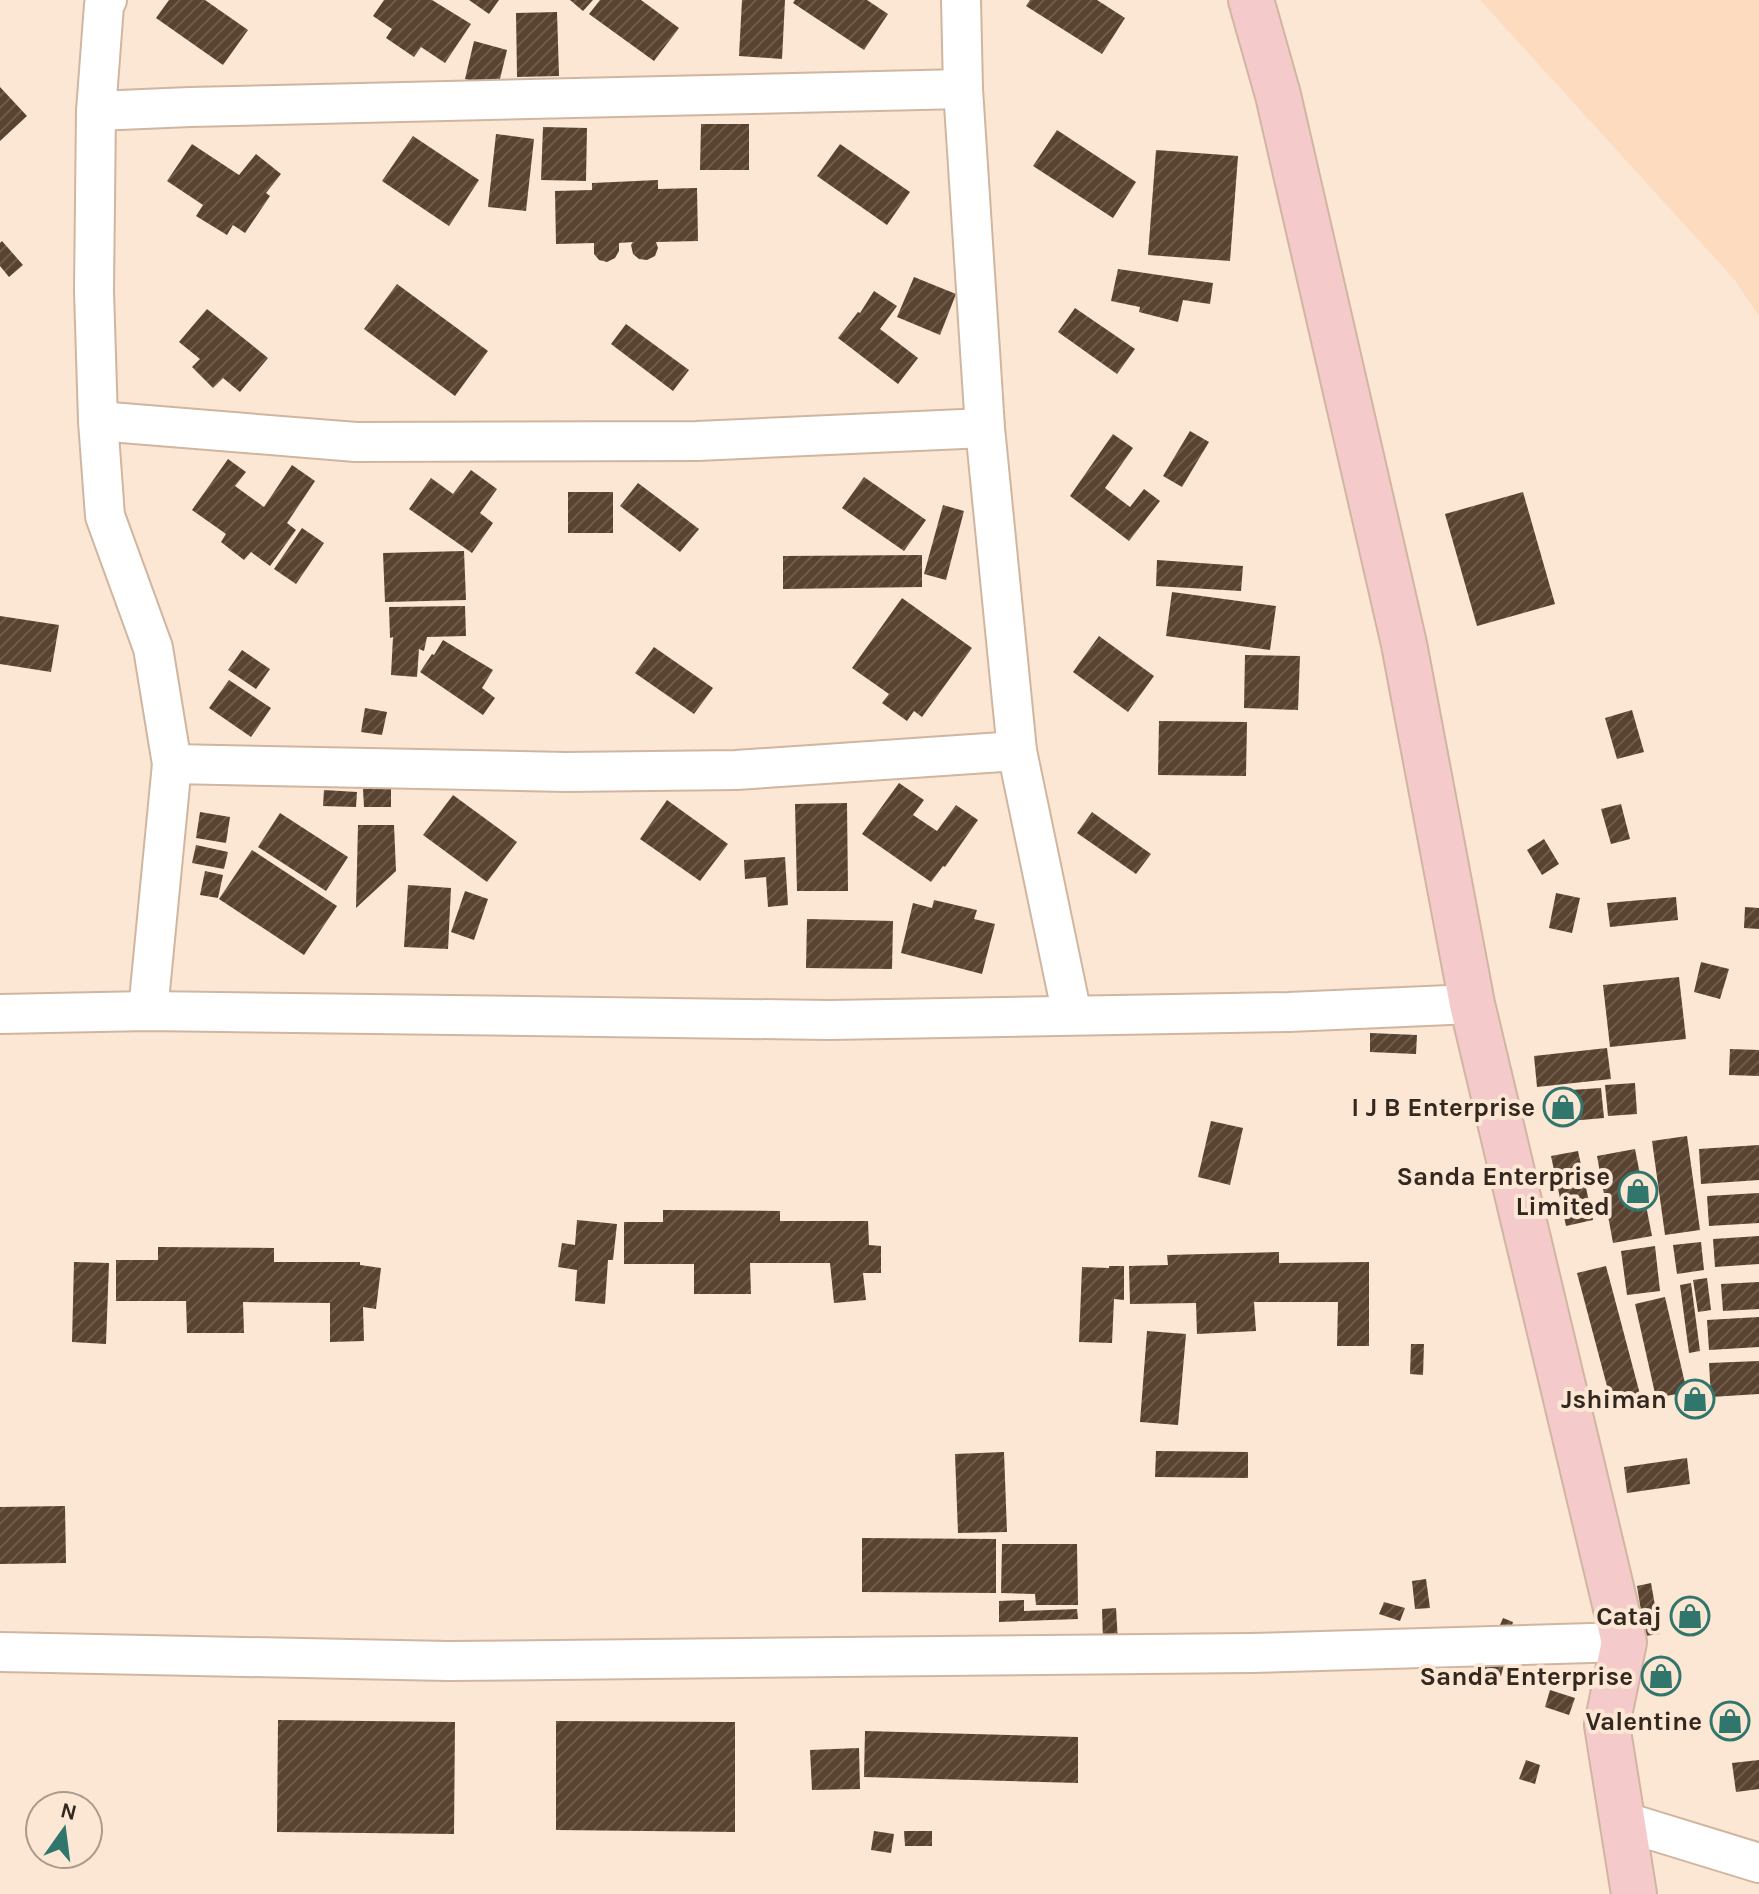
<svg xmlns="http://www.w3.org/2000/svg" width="1759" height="1894" font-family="Karla,sans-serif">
  <defs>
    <pattern id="building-hatch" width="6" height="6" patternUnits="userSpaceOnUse" patternTransform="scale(2)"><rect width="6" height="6" fill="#594330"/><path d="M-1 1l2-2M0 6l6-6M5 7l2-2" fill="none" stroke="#6e5c4c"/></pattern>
  </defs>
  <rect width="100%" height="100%" fill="#fce6d4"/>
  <path fill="#fddbbf" d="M1480,0H1759V316L1734,279Z"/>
  <g fill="url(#building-hatch)">
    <path d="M169,0H205L248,30L223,65L156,18Z"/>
    <path d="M384,0H432L471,24L445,63L421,47L414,57L386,38L392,29L373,16Z"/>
    <path d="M469,0H499L489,14Z"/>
    <path d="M570,0H593L583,11Z"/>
    <path d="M600,0H641L679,28L654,61L589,14Z"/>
    <path d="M742,0H785L782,59L739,56Z"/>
    <path d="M795,0H867L888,14L864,50L793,3Z"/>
    <path d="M1030,0H1097L1125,18L1102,54L1026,6Z"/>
    <path d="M557,12L559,76L517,77L516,13Z"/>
    <path d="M474,41L507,50L498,87L465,79Z"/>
    <path d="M0,87L27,116L0,141Z"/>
    <path d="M701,124H749V170H700Z"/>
    <path d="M543,127L587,128L586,181L541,180Z"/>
    <path d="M1057,130L1136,182L1113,218L1033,166Z"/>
    <path d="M496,134L534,139L526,211L488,207Z"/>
    <path d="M413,136L479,180L449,226L382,181Z"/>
    <path d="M192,144L239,175L256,154L281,174L266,193L270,196L245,233L233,225L227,235L196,216L203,205L167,181Z"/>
    <path d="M840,144L910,192L887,225L817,176Z"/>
    <path d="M1156,150L1238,156L1230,261L1148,255Z"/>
    <path d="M658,180V189L697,188L698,241L656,242L658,248L655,256L647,260L639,259L633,254L631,245L633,242L619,243V251L615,258L607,262L599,260L594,254V243L556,244L555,191L592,190V183Z"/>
    <path d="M2,241L23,265L9,277L0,266V243Z"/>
    <path d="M1118,269L1213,283L1210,304L1183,300L1178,322L1139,312L1140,307L1111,301Z"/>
    <path d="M914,277L956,294L940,335L897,317Z"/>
    <path d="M397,284L488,351L455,396L364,329Z"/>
    <path d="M874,291L897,306L880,329L918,358L898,384L838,338L858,312L860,313Z"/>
    <path d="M1075,308L1135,349L1117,374L1058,332Z"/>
    <path d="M207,309L268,358L240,392L223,378L213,388L192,367L200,359L179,342Z"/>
    <path d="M626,324L689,370L673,391L611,344Z"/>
    <path d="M1190,431L1209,442L1182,487L1163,476Z"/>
    <path d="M1113,434L1133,448L1105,488L1130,507L1144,489L1160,501L1129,541L1070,496Z"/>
    <path d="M228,459L246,472L235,486L264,507L292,465L315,481L287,523L296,530L270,566L251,552L244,560L221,542L226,534L192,510Z"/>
    <path d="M471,470L497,489L480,513L493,523L472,553L409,509L431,478L453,494Z"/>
    <path d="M864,477L926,520L904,551L842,508Z"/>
    <path d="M638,483L699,529L680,552L620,506Z"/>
    <rect x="568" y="492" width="45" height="41"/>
    <path d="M1523,492L1555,604L1477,626L1445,514Z"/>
    <path d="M943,505L964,511L946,580L924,574Z"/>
    <path d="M302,528L324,543L296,584L274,569Z"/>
    <path d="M464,551L466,600L385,602L383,553Z"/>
    <path d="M922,555V587L783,589V556Z"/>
    <path d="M1157,560L1243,566L1241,591L1156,586Z"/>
    <path d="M1172,592L1276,606L1270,650L1166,636Z"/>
    <path d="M902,598L972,648L922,717L914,711L907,721L882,703L889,694L852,668Z"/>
    <path d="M465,606L466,636L427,637L424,651L419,649L417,677L391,675L393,637L390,638L389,607Z"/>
    <path d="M0,616L59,625L51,672L0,664Z"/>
    <path d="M1099,636L1154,676L1128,712L1073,672Z"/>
    <path d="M443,640L493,670L482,688L495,698L483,715L420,672L432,654L434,655Z"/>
    <path d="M654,647L713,688L694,714L635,673Z"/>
    <path d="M242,650L270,669L256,689L228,670Z"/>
    <path d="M1245,655L1300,656L1298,710L1244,708Z"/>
    <path d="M229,680L271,708L251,737L209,708Z"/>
    <path d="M365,708L387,712L382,735L361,732Z"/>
    <path d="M1632,710L1644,752L1617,759L1605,718Z"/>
    <path d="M1159,721L1247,722L1246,776L1158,775Z"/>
    <path d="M899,783L924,800L913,815L937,831L956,805L978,820L945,867L943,866L931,882L862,834Z"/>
    <path d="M363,789H391V807H364Z"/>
    <path d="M324,790L357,792L356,807L323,806Z"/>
    <path d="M453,795L517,842L487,882L423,835Z"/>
    <path d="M667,800L728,844L700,881L640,839Z"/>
    <path d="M847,803L848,891H797L795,804Z"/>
    <path d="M1621,804L1630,839L1611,844L1601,809Z"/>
    <path d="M200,812L230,817L226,843L196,838Z"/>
    <path d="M1092,812L1151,854L1136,874L1077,833Z"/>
    <path d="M280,813L348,857L326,891L258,847Z"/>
    <path d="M358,825H394L396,871L356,908Z"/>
    <path d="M1544,839L1559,864L1542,875L1527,850Z"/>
    <path d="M196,845L228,852L224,869L192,863Z"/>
    <path d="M252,850L337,906L304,955L219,899Z"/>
    <path d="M785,857L788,905L768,907L766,877L745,879L744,860Z"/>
    <path d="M205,871L223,875L218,898L200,895Z"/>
    <path d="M408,885L451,888L448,949L404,947Z"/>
    <path d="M465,891L488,899L474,940L451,932Z"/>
    <path d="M1556,893L1580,898L1572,933L1549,928Z"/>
    <path d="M1676,897L1678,920L1610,927L1607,903Z"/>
    <path d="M934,900L977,910L974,919L995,924L982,974L901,953L913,903L932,908Z"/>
    <path d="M1745,907L1759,908V929L1744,928Z"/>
    <path d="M807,919L893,921L892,969L806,968Z"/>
    <path d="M1701,962L1729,969L1720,999L1694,992Z"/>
    <path d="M1679,977L1686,1039L1610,1047L1603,985Z"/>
    <path d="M1370,1033L1417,1035L1416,1054L1370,1052Z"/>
    <path d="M1607,1048L1611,1079L1537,1087L1534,1056Z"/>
    <path d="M1730,1049L1759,1050V1076L1729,1075Z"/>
    <path d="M1635,1083L1637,1114L1608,1116L1605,1085Z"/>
    <path d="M1601,1088L1604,1118L1558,1122L1555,1091Z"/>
    <path d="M1211,1121L1243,1128L1230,1185L1198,1177Z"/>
    <path d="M1687,1136L1700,1230L1665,1235L1652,1141Z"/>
    <path d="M1759,1145V1180L1701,1184L1699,1149Z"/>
    <path d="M1635,1149L1652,1236L1613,1243L1597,1156Z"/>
    <path d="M1578,1151L1593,1220L1566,1226L1551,1156Z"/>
    <path d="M1759,1193V1223L1709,1226L1707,1196Z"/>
    <path d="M663,1210L780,1211V1221H868L869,1245L881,1246V1273H863L866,1300L834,1303L830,1263H750L751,1294H694V1264H624V1222H663Z"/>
    <path d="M577,1220L617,1224L613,1260H608L605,1304L575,1301L577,1270L558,1267L562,1243L575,1245Z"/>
    <path d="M1759,1236V1264L1715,1267L1713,1239Z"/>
    <path d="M1701,1242L1704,1270L1677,1274L1673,1245Z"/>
    <path d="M1655,1246L1660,1291L1627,1295L1621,1251Z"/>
    <path d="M158,1247L274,1248V1262H360V1265L381,1268L376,1309L363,1307L364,1341L330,1342V1303L243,1302L244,1333H187L186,1301H116V1260H158Z"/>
    <path d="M1279,1252V1263L1369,1262V1346H1337L1338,1302H1254L1256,1331L1197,1334L1196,1303L1130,1304L1129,1266L1168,1265L1167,1255Z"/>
    <path d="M74,1262L109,1263L106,1344L72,1342Z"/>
    <path d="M1109,1266H1124V1300L1114,1299L1112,1343L1079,1342L1082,1267L1109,1268Z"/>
    <path d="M1606,1266L1641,1398L1612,1405L1577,1273Z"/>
    <path d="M1707,1278L1711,1310L1698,1312L1693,1280Z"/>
    <path d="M1759,1282V1309L1723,1311L1721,1284Z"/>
    <path d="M1691,1283L1700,1351L1689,1353L1680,1285Z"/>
    <path d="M1665,1297L1687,1392L1656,1398L1635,1304Z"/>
    <path d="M1759,1317V1347L1709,1350L1707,1320Z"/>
    <path d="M1147,1331L1186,1334L1178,1425L1140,1422Z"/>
    <path d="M1411,1344H1424L1423,1375L1410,1374Z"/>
    <path d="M1759,1361V1394L1711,1397L1709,1363Z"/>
    <path d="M1156,1451L1248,1452V1478L1155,1477Z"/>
    <path d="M1004,1452L1007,1532L958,1533L955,1454Z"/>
    <path d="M1687,1458L1690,1484L1627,1493L1624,1467Z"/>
    <path d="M65,1506L66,1563L0,1564V1507Z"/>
    <path d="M862,1538L996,1539V1593L862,1592Z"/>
    <path d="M1002,1544H1077L1078,1605H1036L1035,1594L1001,1593Z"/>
    <path d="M1426,1579L1430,1608L1415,1609L1412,1581Z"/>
    <path d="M1651,1583L1660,1634L1645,1636L1637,1586Z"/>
    <path d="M1024,1600V1611L1077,1609L1078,1619L999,1622V1601Z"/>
    <path d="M1384,1602L1405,1608L1400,1621L1379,1614Z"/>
    <path d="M1116,1608L1118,1642H1103L1102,1609Z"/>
    <path d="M1503,1618L1513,1622L1511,1629L1500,1625Z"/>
    <path d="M1484,1655L1505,1661L1501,1676L1480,1670Z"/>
    <path d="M1550,1690L1575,1698L1569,1715L1545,1707Z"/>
    <path d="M278,1720L455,1722L454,1834L277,1832Z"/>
    <path d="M556,1721L735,1722V1832L556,1830Z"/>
    <path d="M865,1731L1078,1737V1783L864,1777Z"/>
    <path d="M859,1748L860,1789L812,1790L810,1750Z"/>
    <path d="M1526,1760L1540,1765L1535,1784L1519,1779Z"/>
    <path d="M1759,1760V1789L1736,1792L1732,1763Z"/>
    <path d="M874,1831L894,1834L891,1853L871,1850Z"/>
    <path d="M904,1831H932V1846H905Z"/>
  </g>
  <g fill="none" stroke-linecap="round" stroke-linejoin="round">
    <defs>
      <g id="street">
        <path d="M107,0L104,5L96,111L94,291L98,421L105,516L153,648L172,764L148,1011"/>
        <path d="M961,0L963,89L985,428L1017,751L1072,1015"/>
        <path d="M96,111L190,107L963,89"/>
        <path d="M98,421L356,442L697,441L985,428"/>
        <path d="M172,764L566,772L736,770L1017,751"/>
        <path d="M0,1014L148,1011L829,1020L1289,1012L1472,1004"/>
        <path d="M0,1652L448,1661L1251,1653L1624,1642"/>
        <path d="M1622,1821L1759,1863"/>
      </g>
      <path id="secondary" d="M1251,0L1278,95L1404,644L1472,1004L1624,1642L1607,1725L1634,1894"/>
    </defs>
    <use href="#street" stroke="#d0b6a0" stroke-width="42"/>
    <use href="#secondary" stroke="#d0b6a0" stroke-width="48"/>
    <use href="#street" stroke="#fff" stroke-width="38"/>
    <use href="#secondary" stroke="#f5cacb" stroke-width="44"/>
  </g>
  <defs>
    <symbol id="shop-ring" viewBox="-11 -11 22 22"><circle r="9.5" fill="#fce6d4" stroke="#30766d" stroke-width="1.5"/><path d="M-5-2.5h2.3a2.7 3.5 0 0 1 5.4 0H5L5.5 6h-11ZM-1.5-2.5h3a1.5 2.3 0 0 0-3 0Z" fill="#30766d"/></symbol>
  </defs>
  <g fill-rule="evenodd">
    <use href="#shop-ring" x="1541" y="1085" width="44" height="44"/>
    <use href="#shop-ring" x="1616" y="1169" width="44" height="44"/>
    <use href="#shop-ring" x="1673" y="1377" width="44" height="44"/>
    <use href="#shop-ring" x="1668" y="1594" width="44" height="44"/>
    <use href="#shop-ring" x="1639" y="1654" width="44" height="44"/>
    <use href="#shop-ring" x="1708" y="1699" width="44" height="44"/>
  </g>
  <g text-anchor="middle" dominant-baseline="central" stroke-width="8" stroke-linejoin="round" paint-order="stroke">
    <g font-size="26" font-weight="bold" fill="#32281f" stroke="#fce6d4" text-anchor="end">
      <text x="1535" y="1107">I J B Enterprise</text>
      <text x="1610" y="1176">Sanda Enterprise<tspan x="1610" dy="30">Limited</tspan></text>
      <text x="1667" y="1399">Jshiman</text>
      <text x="1662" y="1616">Cataj</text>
      <text x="1633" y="1676">Sanda Enterprise</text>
      <text x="1702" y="1721">Valentine</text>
    </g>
  </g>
  <g transform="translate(64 1830) rotate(14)"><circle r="38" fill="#fce6d4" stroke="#ab9a8c" stroke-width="2"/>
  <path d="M0-6L14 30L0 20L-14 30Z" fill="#30766d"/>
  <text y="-12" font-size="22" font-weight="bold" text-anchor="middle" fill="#32281f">N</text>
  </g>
</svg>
